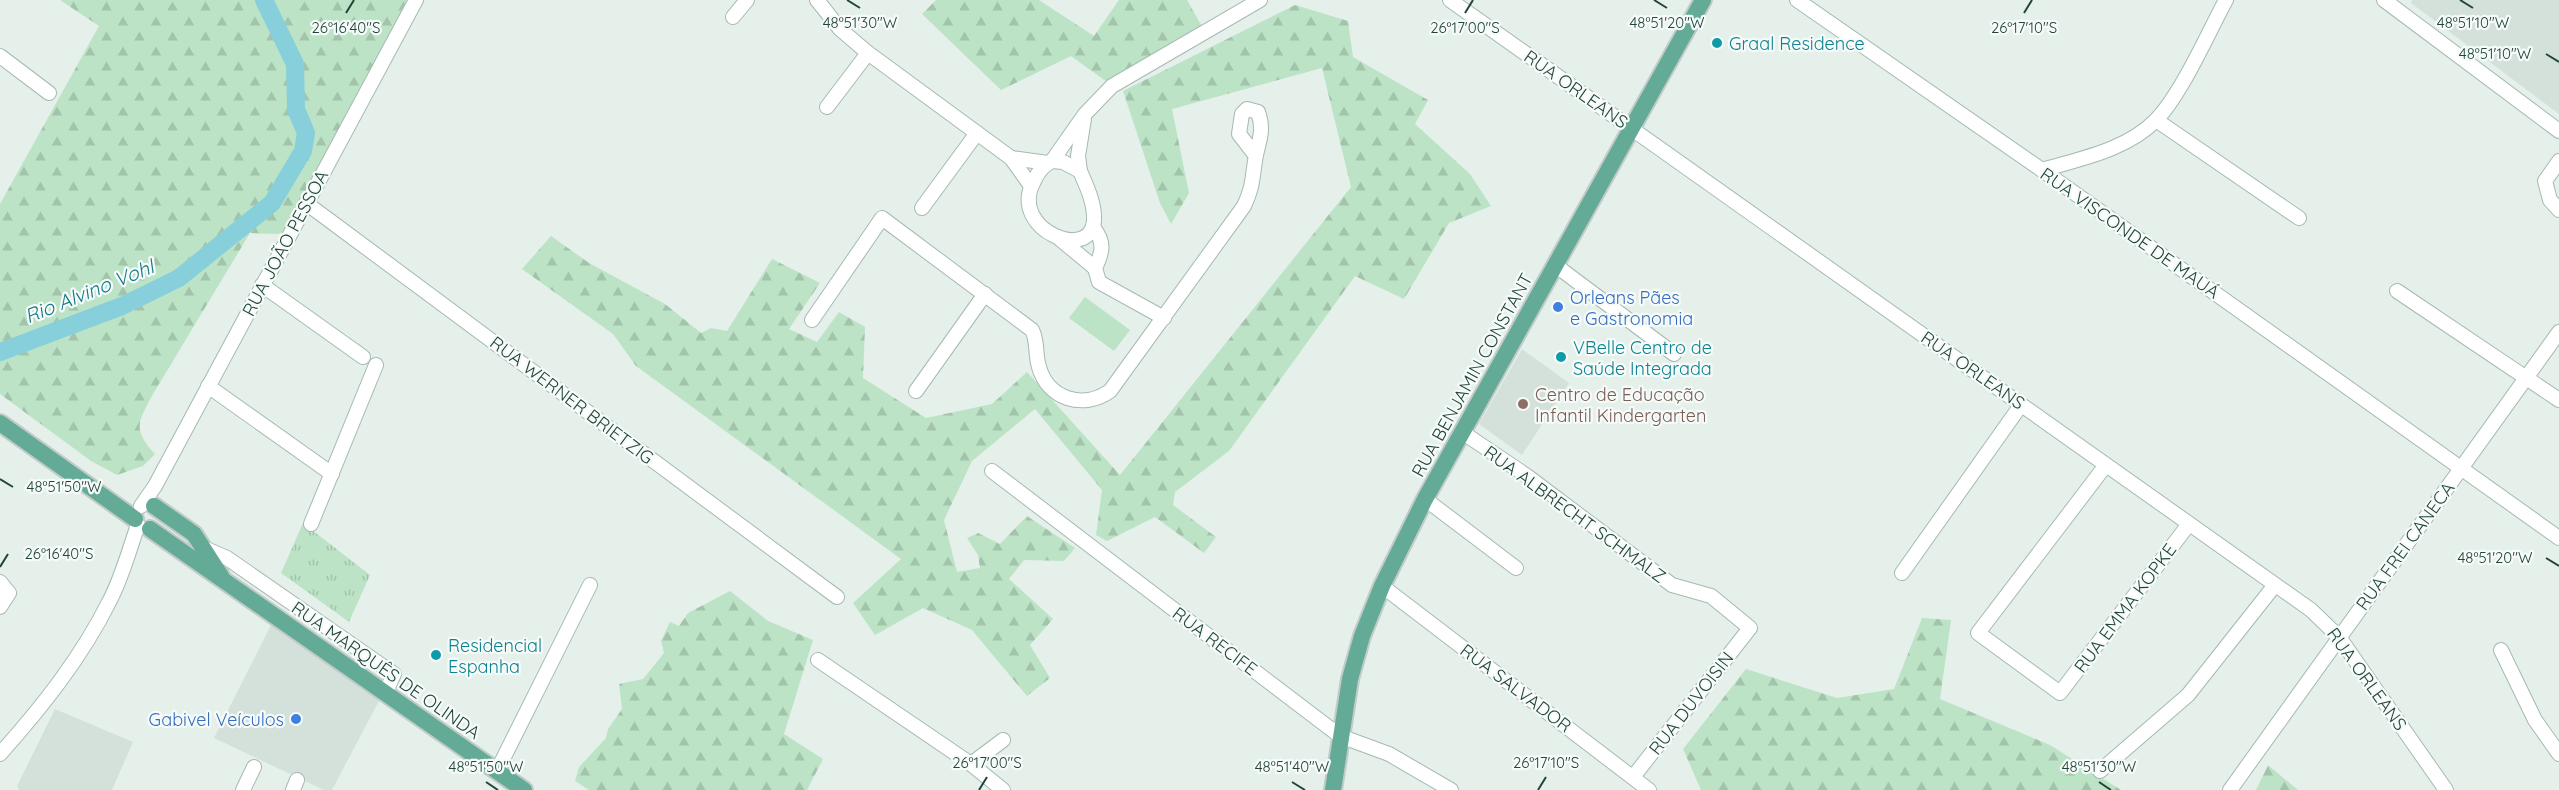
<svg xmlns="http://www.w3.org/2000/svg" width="2559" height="790" font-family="Quicksand,sans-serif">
  <defs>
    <pattern id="grass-tufts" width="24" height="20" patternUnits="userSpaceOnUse" patternTransform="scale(1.5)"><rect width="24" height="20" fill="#bce3c6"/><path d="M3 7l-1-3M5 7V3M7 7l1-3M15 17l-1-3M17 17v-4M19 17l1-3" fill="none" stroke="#a1c4ab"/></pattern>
    <pattern id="forest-firs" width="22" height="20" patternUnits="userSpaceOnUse" patternTransform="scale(1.5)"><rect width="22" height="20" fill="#bce3c6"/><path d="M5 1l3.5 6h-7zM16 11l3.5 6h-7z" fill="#a1c4ab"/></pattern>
  </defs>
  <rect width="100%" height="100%" fill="#e5f0eb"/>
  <g fill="#d3e1da">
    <path d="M2412,0H2559V114L2411,3Z"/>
    <path d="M1522,349L1569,383L1522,455L1479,424Z"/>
    <path d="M272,623L379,701L332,790H324L214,738Z"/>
    <path d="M55,709L133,742L112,790H19L17,786Z"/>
  </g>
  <path fill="url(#grass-tufts)" d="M303,523L370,575L349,622L281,573Z"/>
  <g fill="url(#forest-firs)">
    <path d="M60,0H407L287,231L277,234L250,233L153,394C138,422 132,429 155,454L143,466L117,475L91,461L0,394V204L99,26Z"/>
    <path d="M936,0H1039L1094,36L1119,0H1187L1204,30L1107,82L1071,56L1001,90L922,14Z"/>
    <path d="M1295,5L1348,21L1353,57L1428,100L1415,124L1470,174L1491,206L1449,223L1404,299L1355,276L1229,451L1175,492L1173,505L1216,537L1204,553L1155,517L1107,541L1096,535L1102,490L1035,409L972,461L944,520L957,572L980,568L978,555L967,538L978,533L1000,544L1027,516L1075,548L1064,561L1024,560L1009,579L1053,619L1030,645L1050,678L1027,696L972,630L923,608L875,635L853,603L901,559L636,366L613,334L522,269L551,236L589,263L665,304L701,333L711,328L727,331L772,259L820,283L789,329L817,342L839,312L865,327L863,378L926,418L992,404L1027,372L1120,475L1351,187L1322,68L1172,109L1189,193L1171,224L1160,203L1123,91Z"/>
    <path d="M730,591L768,621L813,640L784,734L823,759L807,790H589L575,781L579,767L606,738L608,729L622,709L619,684L643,679L664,653L661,641L670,622L679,626L688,613Z"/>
    <path d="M1922,618L1951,620L1940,699L2050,745L2121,790H1701L1683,749L1746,669L1837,698L1894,689Z"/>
    <path d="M2268,765L2298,790H2256Z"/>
  </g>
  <path fill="#bce3c6" d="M1085,297L1130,330L1114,351L1069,318Z"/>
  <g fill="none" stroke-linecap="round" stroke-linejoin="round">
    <path stroke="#87cfdb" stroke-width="18" d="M0,352L122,306L179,278L272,203L303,151L306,133L296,109L295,64L264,0"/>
    <defs>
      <g id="minor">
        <path d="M817,0L840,29L868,53L1011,158L1031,186"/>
        <path d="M1450,0L2311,610L2339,637L2446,790"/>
        <path d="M1797,0L2042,170L2559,538"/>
        <path d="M2384,0L2559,131"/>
        <path d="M733,17L747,0"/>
        <path d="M0,56L49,93"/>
        <path d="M827,107L868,53"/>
        <path d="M2156,120L2299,218"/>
        <path d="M1011,158L1048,163"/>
        <path d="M1052,161L1085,114L1112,86L1260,0"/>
        <path d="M1052,161L1063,162L1080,171C1086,185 1093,199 1094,215C1098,266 1006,231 1034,181C1038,172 1043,165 1052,161Z"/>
        <path d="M2559,161L2545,181L2550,200L2559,210"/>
        <path d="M2042,170C2079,159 2127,150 2156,120C2181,95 2208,33 2226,0"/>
        <path d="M1080,171L1078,156L1084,119"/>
        <path d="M306,203L837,597"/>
        <path d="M922,208L977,133"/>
        <path d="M1093,227C1105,242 1103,252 1095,268L1099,282L1164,318"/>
        <path d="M1060,239L1095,268"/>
        <path d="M1555,265L1674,354"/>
        <path d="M262,285L363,357"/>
        <path d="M2397,291L2559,400"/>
        <path d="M812,320L882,218L1032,330C1038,341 1035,355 1039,367C1048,399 1083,410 1110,391L1244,206C1254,185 1252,176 1256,155C1260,138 1264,129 1258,112L1247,109L1242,114L1239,134L1256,156"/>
        <path d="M208,386L332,474"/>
        <path d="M916,391L985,294"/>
        <path d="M1462,432L1527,476L1672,585L1711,596L1750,628L1633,777"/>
        <path d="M2106,465L1978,633L2060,693L2189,524"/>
        <path d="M992,471L1340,736L1389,754L1451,790"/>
        <path d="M1425,499L1516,568"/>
        <path d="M141,506L155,486L416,0"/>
        <path d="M311,524L376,365"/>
        <path d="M204,548L227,558L394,674L385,694"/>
        <path d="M1902,573L2021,405"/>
        <path d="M0,582L9,593L0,607"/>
        <path d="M1382,586L1649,790"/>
        <path d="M2501,650L2535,720L2559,754"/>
        <path d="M818,660L971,764L1003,790"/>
        <path d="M0,754C42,707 81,658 109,602C122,578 129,550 138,525"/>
        <path d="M971,764L1003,740"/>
        <path d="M497,771L590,585"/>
        <path d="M2100,771L2188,695L2275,585"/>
        <path d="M243,790L254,767"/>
        <path d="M293,790L297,780"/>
        <path d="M2230,790L2559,332"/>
      </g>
      <g id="major">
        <path d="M0,423L135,519"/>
        <path d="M154,506L194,534L221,576"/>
        <path d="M150,529L524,790"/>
        <path d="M1333,790L1350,679L1362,636L1382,586L1425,499L1703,0"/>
      </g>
    </defs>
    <use href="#minor" stroke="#a6b9b2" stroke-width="16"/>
    <use href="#major" stroke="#c1cbc8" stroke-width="20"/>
    <use href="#minor" stroke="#fff" stroke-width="14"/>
    <use href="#major" stroke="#64ab97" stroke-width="16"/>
  </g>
  <path fill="none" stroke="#21453a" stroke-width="2" d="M847,0L860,8M1654,0L1667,8M2460,0L2473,8M346,13L354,0M1465,13L1473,0M2024,13L2032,0M2546,54L2559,62M0,479L13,487M2546,558L2559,566M0,567L8,554M486,782L498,790M1292,782L1305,790M2099,782L2111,790M979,790L987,777M1538,790L1546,777"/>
  <g fill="#0f9aa8" stroke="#f6fbf9" stroke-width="2">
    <circle cx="1717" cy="43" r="6"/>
    <circle cx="1561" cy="357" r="6"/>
    <circle cx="436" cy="655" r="6"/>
  </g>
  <g fill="#3f7fe0" stroke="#f6fbf9" stroke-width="2">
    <circle cx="1558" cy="307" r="6"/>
    <circle cx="296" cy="719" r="6"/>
  </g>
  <circle fill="#8d6e63" stroke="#f6fbf9" stroke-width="2" cx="1523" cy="404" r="6"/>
  <g text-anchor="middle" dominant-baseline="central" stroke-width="4.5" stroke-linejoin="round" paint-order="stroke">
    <g font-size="18" fill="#0d838f" stroke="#f6fbf9" text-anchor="start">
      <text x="1729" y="43">Graal Residence</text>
      <text x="1573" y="347">VBelle Centro de<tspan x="1573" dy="21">Saúde Integrada</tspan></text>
      <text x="448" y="645">Residencial<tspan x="448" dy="21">Espanha</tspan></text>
    </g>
    <g font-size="18" fill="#21453a" stroke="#f6fbf9">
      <text transform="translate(1576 89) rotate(35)">RUA ORLEANS</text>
      <text transform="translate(2130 233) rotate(35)">RUA VISCONDE DE MAUÁ</text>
      <text transform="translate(285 243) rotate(-62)">RUA JOÃO PESSOA</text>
      <text transform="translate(1973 370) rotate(35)">RUA ORLEANS</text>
      <text transform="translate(1472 375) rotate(-61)">RUA BENJAMIN CONSTANT</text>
      <text transform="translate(572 400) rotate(37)">RUA WERNER BRIETZIG</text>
      <text transform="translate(1575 514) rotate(36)">RUA ALBRECHT SCHMALZ</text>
      <text transform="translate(2405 546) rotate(-54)">RUA FREI CANECA</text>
      <text transform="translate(2125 608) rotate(-53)">RUA EMMA KOPKE</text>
      <text transform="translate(1215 641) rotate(37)">RUA RECIFE</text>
      <text transform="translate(386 670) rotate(35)">RUA MARQUÊS DE OLINDA</text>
      <text transform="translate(2367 679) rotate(54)">RUA ORLEANS</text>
      <text transform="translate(1516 688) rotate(37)">RUA SALVADOR</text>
      <text transform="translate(1691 703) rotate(-52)">RUA DUVOISIN</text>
    </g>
    <g font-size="18" fill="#366cbe" stroke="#f6fbf9" text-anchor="start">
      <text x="1570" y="297">Orleans Pães<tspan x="1570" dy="21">e Gastronomia</tspan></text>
      <text x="284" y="719" text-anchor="end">Gabivel Veículos</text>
    </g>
    <g font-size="18" fill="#785e54" stroke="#f6fbf9" text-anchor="start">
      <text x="1535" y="394">Centro de Educação<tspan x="1535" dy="21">Infantil Kindergarten</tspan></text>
    </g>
    <g font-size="20" font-style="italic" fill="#137889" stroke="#f6fbf9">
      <text transform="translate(89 291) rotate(-22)">Rio Alvino Vohl</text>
    </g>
  </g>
  <g font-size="15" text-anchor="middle" fill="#21453a" stroke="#f6fbf9" stroke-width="4.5" stroke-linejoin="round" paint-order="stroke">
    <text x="860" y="28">48°51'30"W</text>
    <text x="1667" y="28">48°51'20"W</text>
    <text x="2473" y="28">48°51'10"W</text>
    <text x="346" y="33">26°16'40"S</text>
    <text x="1465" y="33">26°17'00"S</text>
    <text x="2024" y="33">26°17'10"S</text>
    <text x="2495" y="59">48°51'10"W</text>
    <text x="64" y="492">48°51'50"W</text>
    <text x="59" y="559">26°16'40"S</text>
    <text x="2495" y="563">48°51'20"W</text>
    <text x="987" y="768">26°17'00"S</text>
    <text x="1546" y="768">26°17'10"S</text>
    <text x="486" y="772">48°51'50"W</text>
    <text x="1292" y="772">48°51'40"W</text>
    <text x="2099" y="772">48°51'30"W</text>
  </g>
</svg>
